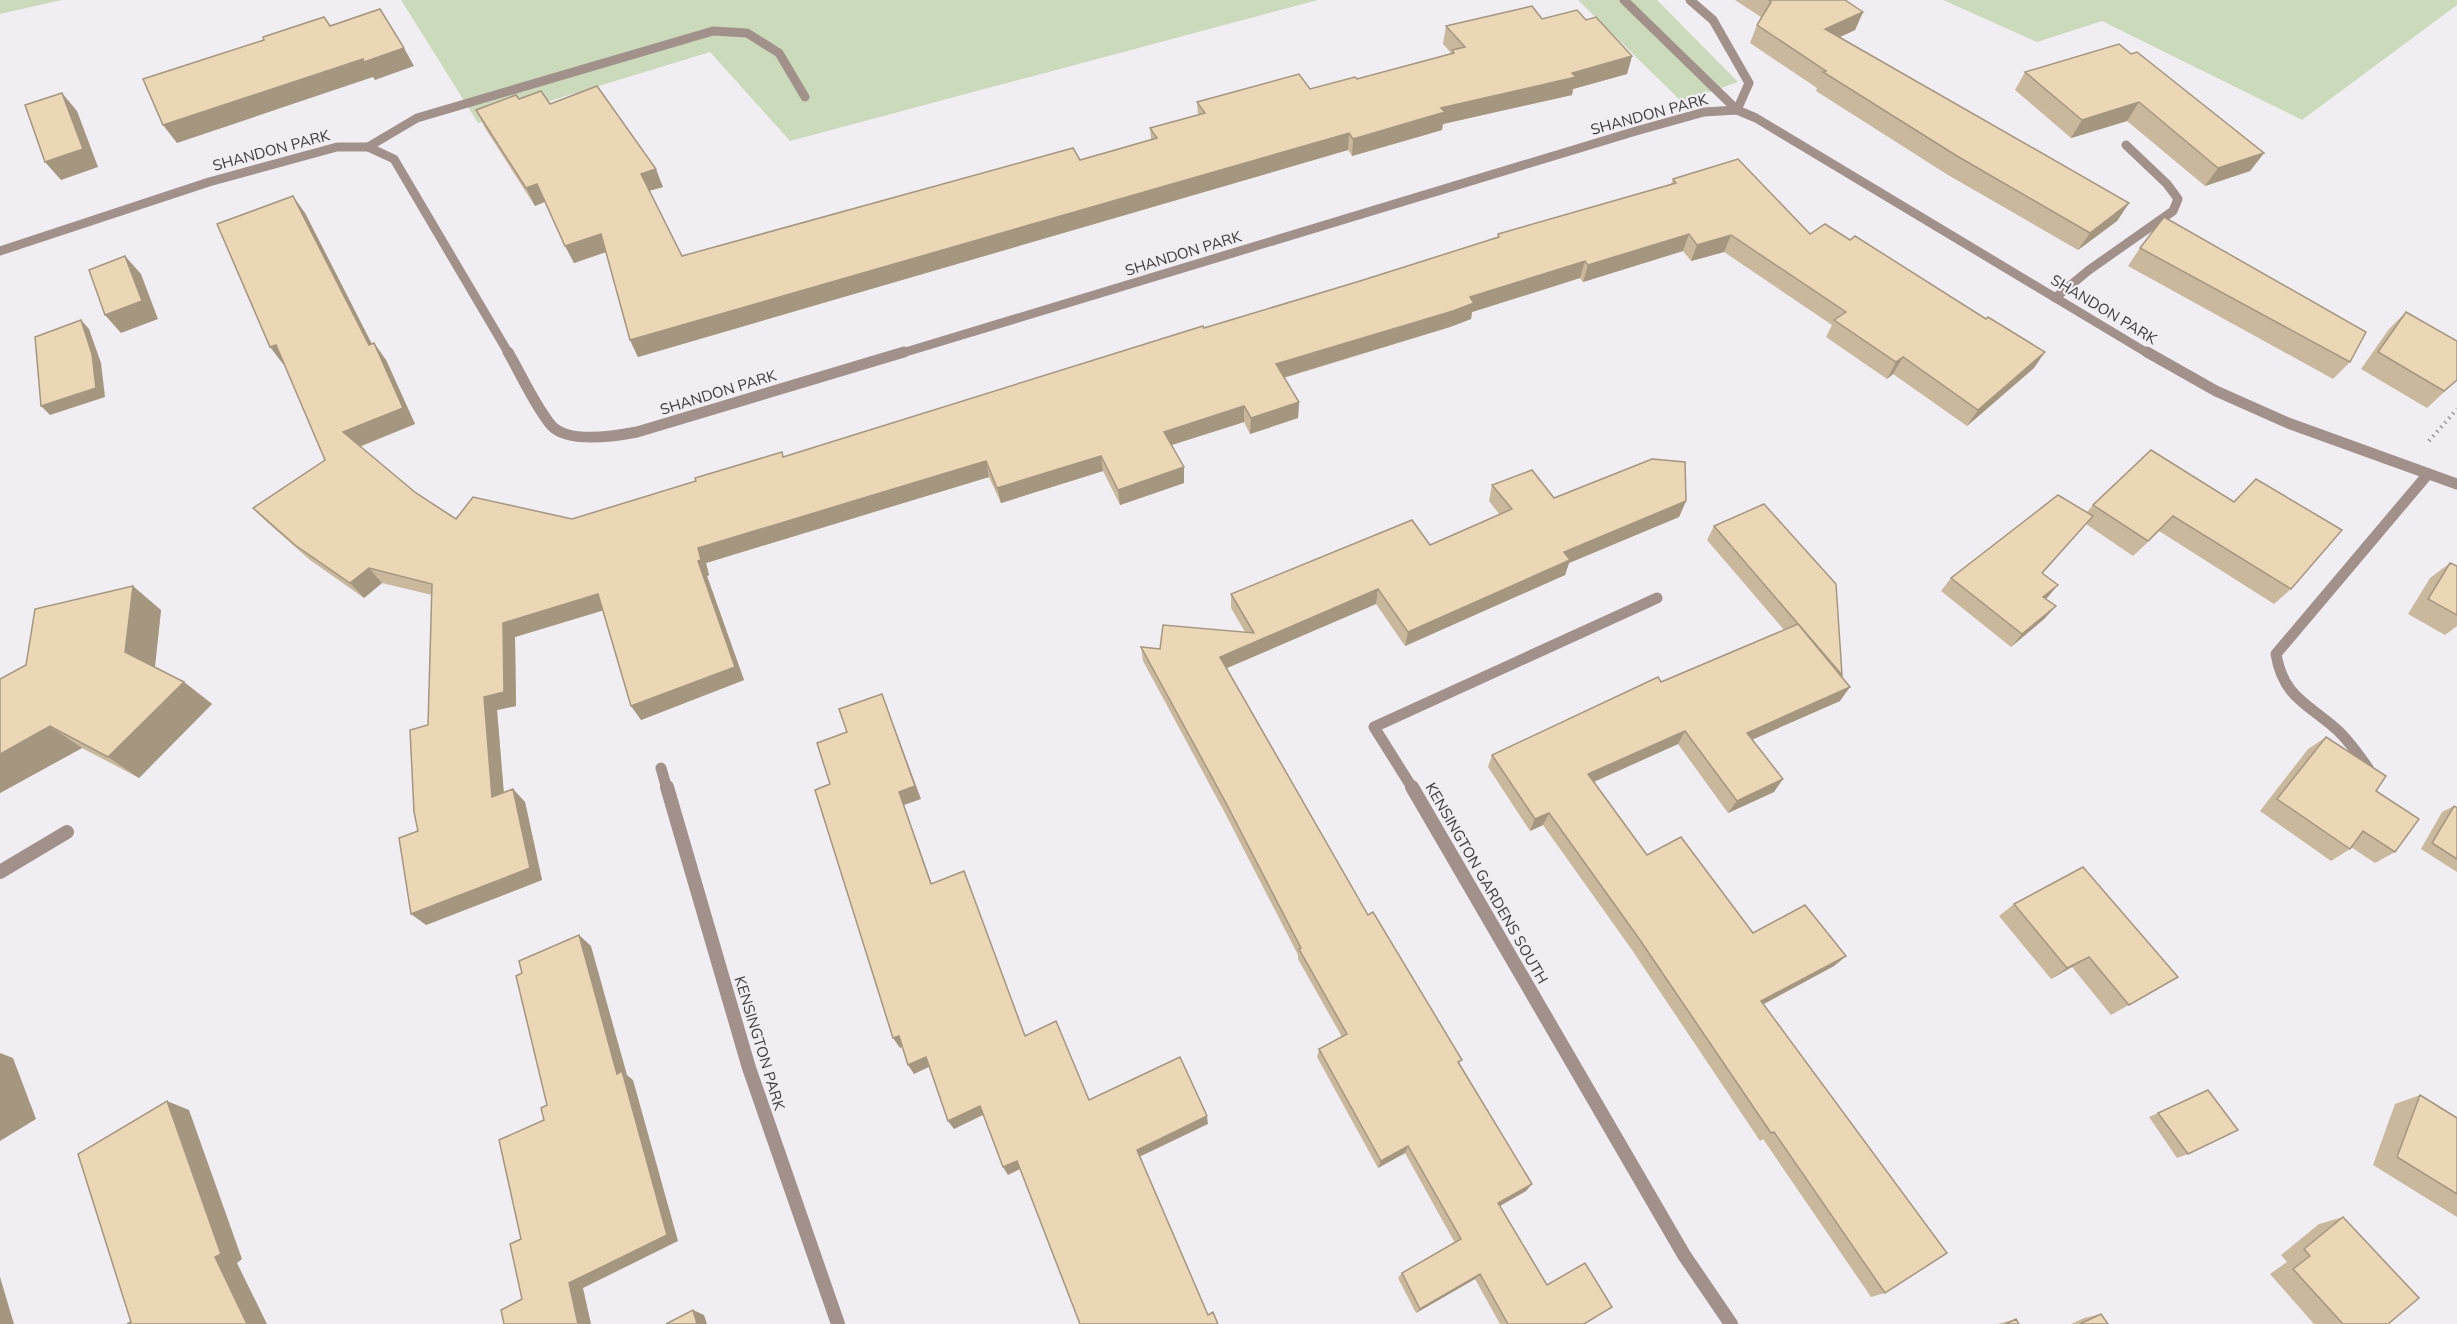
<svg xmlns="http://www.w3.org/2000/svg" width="2457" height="1324" font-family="Mulish,sans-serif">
  <rect width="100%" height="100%" fill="#f1eef3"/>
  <g fill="#ccdabc">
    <path d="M0,0H62L0,14Z"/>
    <path d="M401,0H1318L790,141L710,52L478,123Z"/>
    <path d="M1578,0H1657L1738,82L1682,102Z"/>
    <path d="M1943,0H2457V5L2302,120L2102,21L2037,42Z"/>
  </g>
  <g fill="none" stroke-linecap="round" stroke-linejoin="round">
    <path stroke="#989699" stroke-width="4" stroke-dasharray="1.5 4.5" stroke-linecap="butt" d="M2429,441L2457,409"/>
    <g stroke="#a1918a" stroke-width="9">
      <path d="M1624,0L1737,110"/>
      <path d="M368,147L417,118L713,31L747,33L779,53L805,97"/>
      <path d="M2055,298L2089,270L2173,211L2178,199L2167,184L2126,145"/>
    </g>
    <path stroke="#a1918a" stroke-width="11" d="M2368,768C2358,754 2348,739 2335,728C2306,703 2283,696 2276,654L2428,474"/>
    <path stroke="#a1918a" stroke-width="14" d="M0,872L67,832"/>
    <g stroke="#a1918a" stroke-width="9">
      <path d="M1690,0L1713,20L1749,83L1737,110"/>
      <path d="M0,251L209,182L337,147H368L394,159L509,354"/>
      <path d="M899,354L1636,131L1704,112L1737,110L1756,118L2149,354"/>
    </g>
    <g stroke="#a1918a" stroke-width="11">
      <path d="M508,352C521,374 535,406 551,425C567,444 616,436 637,432L904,352"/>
      <path d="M2147,352L2216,391L2288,423L2457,484"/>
      <path d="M661,768L667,789"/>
      <path d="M1413,789L1374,727L1657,598"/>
    </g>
    <g stroke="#a1918a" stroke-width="14">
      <path d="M667,787L749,1068L838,1324"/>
      <path d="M1412,787L1684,1255L1731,1324"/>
    </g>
  </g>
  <g fill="#cab89d">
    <path d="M1735,0H1845L1863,12L1855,30L1840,37L2129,203L2117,221L2078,250L1948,175L1816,91L1817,88L1750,43L1757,25L1761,17Z"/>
    <path d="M1542,19L1586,20L1632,56L1627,74L1573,89L1572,95L1443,124L1442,130L1352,156L1348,150L638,357L630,340L606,252L574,263L545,202L535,206L485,128L476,110L519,99L550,104L663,187L649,191L682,256L1080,160L1151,140L1150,128L1198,115L1197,102L1310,89L1357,79L1451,53L1443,44L1446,26Z"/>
    <path d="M2131,54L2264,153L2250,171L2205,186L2127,121L2071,138L2015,90L2025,72Z"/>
    <path d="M1673,179L1810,234L2034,368L1967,426L1893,374L1887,379L1826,337L1832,325L1724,252L1691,261L1683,251L1583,282L1580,278L1472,312L1471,319L1450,327L1284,378L1299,402L1298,418L1250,434L1244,422L1172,445L1184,467V483L1120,505L1103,471L1001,503L989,477L706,563L709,575L707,576L744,680L641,720L603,610L515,637L516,706L497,710L504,793L513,789L525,802L542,880L426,925L418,831L428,725L432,595L382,583L364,598L310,560L268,523L253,508L325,460L284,363L283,364L305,213L372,344L374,343L386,360L415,424L360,447L416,493L456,519H572L784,457L1360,281L1497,237L1498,234L1671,184Z"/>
    <path d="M2140,248L2350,362L2333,379L2128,266Z"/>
    <path d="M2406,312L2457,380L2427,408L2361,369L2389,329Z"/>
    <path d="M2256,479L2291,589L2274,604L2159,531L2133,556L2086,524L2043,573L2045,599L2056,606L2044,619L2011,647L1941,591L1951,578L2087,512L2093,505L2233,502Z"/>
    <path d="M1492,485L1554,498L1686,501L1679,517L1569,563L1565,575L1405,646L1376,604L1227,668L1368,915L1460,1065L1532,1184L1526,1191L1499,1206L1547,1285L1584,1324H1500L1475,1279L1416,1313L1398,1278L1402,1273L1455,1243L1405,1153L1378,1168L1317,1057L1319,1049L1342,1037L1298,959V955L1226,815L1143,661L1141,647L1160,649L1245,632L1231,608V594L1430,545L1500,515L1489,501Z"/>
    <path d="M1714,526L1842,675L1841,677L1840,701L1752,739L1774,792L1728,813L1678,744L1594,782L1647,855L1753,933L1846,956L1834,966L1763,1004L1885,1293L1871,1297L1763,1139L1760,1141L1632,950L1543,825L1530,831L1488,767L1492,755L1784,630L1707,540Z"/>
    <path d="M2450,563L2457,566V626L2445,635L2408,614L2430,578Z"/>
    <path d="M161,610L155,667L184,682L212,704L139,778L82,748L0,793V679Z"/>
    <path d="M2326,737L2376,791L2395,852L2375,863L2351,847L2350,849L2331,861L2260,811L2308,749Z"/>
    <path d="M2454,806L2457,808V872L2421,849L2442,812Z"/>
    <path d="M2014,904L2178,977L2111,1015L2072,967L2051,979L1999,916Z"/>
    <path d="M2208,1090L2188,1154L2177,1158L2149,1117Z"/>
    <path d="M2420,1095L2457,1118V1217L2373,1165L2395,1104Z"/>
    <path d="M2343,1217L2388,1324H2314L2270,1274L2287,1262L2281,1255L2319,1224Z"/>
    <path d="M2101,1314L2108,1324H2071L2084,1318Z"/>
    <path d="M2016,1319L2019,1324H1998L2001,1323Z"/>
  </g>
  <g fill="#a4967f">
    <path d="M1863,12L1855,30L1818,47L1825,29Z"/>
    <path d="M404,48L414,66L375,80L373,77L177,143L163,125L363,59Z"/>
    <path d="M1632,56L1627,74L1573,89L1572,95L1443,124L1442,130L1352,156L1353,139L1441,108Z"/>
    <path d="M62,93L77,111L98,167L61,180L45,162Z"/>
    <path d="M2139,102L2127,121L2071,138L2082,120Z"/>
    <path d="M1349,133L1348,150L638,357L630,340Z"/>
    <path d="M2264,153L2250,171L2205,186L2218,168Z"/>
    <path d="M656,169L663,187L648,191L641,174Z"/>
    <path d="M537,184L546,201L535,206L526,188Z"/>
    <path d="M293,196L305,213L381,362L369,345Z"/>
    <path d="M2129,203L2117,221L2078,250L2090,233Z"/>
    <path d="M601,234L609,251L574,263L565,246Z"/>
    <path d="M1689,234L1683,251L1583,282L1588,265Z"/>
    <path d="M1731,235L1724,252L1691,261L1697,245Z"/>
    <path d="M125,256L141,274L158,319L121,333L105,315Z"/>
    <path d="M1585,261L1580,278L1472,312L1471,319L1450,327L1275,380L1276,364L1470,297Z"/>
    <path d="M81,320L89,329L101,363L105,397L50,415L41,406Z"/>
    <path d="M374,343L386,360L415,424L355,448L343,432Z"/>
    <path d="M276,345L290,361L283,364L270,347Z"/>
    <path d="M2045,352L2034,368L1967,426L1978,410Z"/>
    <path d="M1903,357L1893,374L1887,379L1896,362Z"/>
    <path d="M1299,402L1298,418L1250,434L1251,418Z"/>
    <path d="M1244,406V422L1165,447L1164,432Z"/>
    <path d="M1101,456L1103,471L1001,503L997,488Z"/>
    <path d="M986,461L989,477L706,563L709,575L707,576L744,680L641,720L631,706L698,561V548Z"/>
    <path d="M1184,467V483L1120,505L1118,490Z"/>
    <path d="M1686,501L1679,517L1569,563L1565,575L1405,646L1408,632L1564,552Z"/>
    <path d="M2173,516L2159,531L2133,556Z"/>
    <path d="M369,568L382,583L364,598L350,583Z"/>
    <path d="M2058,585L2047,598L2031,610L2043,597Z"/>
    <path d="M133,586L161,610L154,675L125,652Z"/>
    <path d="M1378,589L1376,604L1220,671V657Z"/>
    <path d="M598,594L608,609L515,637L516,706L497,710L505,809L492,797L484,697L503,623Z"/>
    <path d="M2056,606L2044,619L2011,647L2022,634Z"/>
    <path d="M184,682L212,704L139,778L108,757Z"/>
    <path d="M1850,687L1840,701L1738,746L1747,733Z"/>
    <path d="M882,694L921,799L904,805L936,896L931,884L899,792Z"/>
    <path d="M50,726L82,748L0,793V754Z"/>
    <path d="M1685,731L1678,744L1582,787L1588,774Z"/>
    <path d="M1783,779L1774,792L1728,813L1737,801Z"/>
    <path d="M513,789L525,802L542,880L426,925L411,914Z"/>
    <path d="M1549,813L1543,825L1530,831L1535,819Z"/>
    <path d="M579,935L591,946L627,1075L633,1080L678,1241L583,1288L591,1324H578L569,1283L617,1074Z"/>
    <path d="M1846,956L1834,966L1751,1011L1761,1001Z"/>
    <path d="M2089,957L2072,967L2051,979L2067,968Z"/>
    <path d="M899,1036L905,1045L900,1048L893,1038Z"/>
    <path d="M0,1053L13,1058L36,1119L0,1141Z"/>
    <path d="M926,1057L931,1066L914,1074L908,1065Z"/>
    <path d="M167,1101L189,1110L242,1259L237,1263L267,1324H247L215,1257Z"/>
    <path d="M980,1106L985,1114L954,1129L948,1121Z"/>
    <path d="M1207,1116L1208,1124L1139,1157L1137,1150Z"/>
    <path d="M1408,1146L1405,1153L1378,1168L1381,1161Z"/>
    <path d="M1017,1161L1022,1168L1008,1175L1003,1167Z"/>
    <path d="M1532,1184L1526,1191L1493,1210L1498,1203Z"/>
    <path d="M1480,1274L1475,1279L1416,1313L1420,1309Z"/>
    <path d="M0,1277L14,1324H0Z"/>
    <path d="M693,1310L704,1315L707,1324H697Z"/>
  </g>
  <g fill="#ebd6b6" stroke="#a4967f" stroke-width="1.5">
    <path d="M1769,0H1845L1863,12L1825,29L2129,203L2090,233L1957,156L1823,72L1826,71L1757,25L1771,2Z"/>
    <path d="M1532,6L1542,19L1577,10L1586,20L1596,17L1632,56L1572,73L1576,77L1441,108L1445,112L1353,139L1349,133L630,340L601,234L565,246L537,184L526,188L476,110L516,95L519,99L541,91L550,104L597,86L656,169L641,174L682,256L1073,148L1080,160L1157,138L1150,128L1205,113L1197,102L1299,74L1310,89L1355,77L1357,79L1454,53L1452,50L1465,47L1446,26Z"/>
    <path d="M380,9L404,48L364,62L363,59L163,125L143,79L264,40L263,37L324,17L330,26Z"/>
    <path d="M2119,44L2131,54L2137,52L2264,153L2218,168L2139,102L2082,120L2025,72Z"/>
    <path d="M62,93L83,149L45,162L25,105Z"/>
    <path d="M1738,159L1810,234L1825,224L1850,240L1855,236L1986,319L1988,317L2045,352L1978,410L1903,357L1896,362L1834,320L1846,312L1731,235L1697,245L1689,234L1588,265L1585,261L1470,297L1474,303L1453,311L1276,364L1299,402L1251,418L1244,406L1164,432L1184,467L1118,490L1101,456L997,488L986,461L698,548L701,560L698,561L735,667L631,706L598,594L503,623L504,692L484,697L492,797L513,789L530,868L411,914L399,838L418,831L414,812L410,730L428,725L432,584L369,568L350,583L295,545L253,508L325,460L276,345L270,347L217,224L293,196L369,345L374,343L403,408L343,432L416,493L456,519L473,497L572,519L696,481L695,478L782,452L783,457L1203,326L1204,328L1360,281L1499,237L1498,234L1676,183L1673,179Z"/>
    <path d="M2164,217L2366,332L2350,362L2140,248Z"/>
    <path d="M125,256L142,301L105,315L89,270Z"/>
    <path d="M2406,312L2457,341V380L2444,391L2378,352Z"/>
    <path d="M81,320L92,354L96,388L41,406L35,337Z"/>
    <path d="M2151,450L2234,502L2256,479L2342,530L2291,589L2173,516L2148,541L2093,505Z"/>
    <path d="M1652,459L1685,462L1686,501L1564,552L1570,560L1408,632L1378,589L1220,657L1368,915L1373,912L1462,1060L1458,1062L1532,1184L1498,1203L1547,1285L1585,1263L1612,1307L1584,1324H1508L1480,1274L1420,1309L1402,1273L1461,1239L1408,1146L1381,1161L1319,1049L1347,1034L1299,949L1301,948L1226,803L1141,647L1160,649L1163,625L1254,633L1231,594L1412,520L1430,545L1512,509L1492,485L1532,470L1554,498Z"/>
    <path d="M2058,495L2093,516L2042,573L2058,585L2043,597L2056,606L2022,634L1951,578Z"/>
    <path d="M1764,504L1836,584L1842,675L1714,526Z"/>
    <path d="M2450,563L2457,566V615L2428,599Z"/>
    <path d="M133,586L125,652L184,682L108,757L50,726L0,754V679L26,665L35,609Z"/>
    <path d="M1798,624L1850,687L1747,733L1783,779L1737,801L1685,731L1588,774L1647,855L1681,837L1753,933L1805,905L1846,956L1761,1001L1947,1253L1885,1293L1774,1132L1771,1133L1640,940L1549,813L1535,819L1492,755L1658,677L1661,682Z"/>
    <path d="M882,694L915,786L899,792L931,884L964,871L1025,1036L1056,1021L1089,1100L1180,1057L1207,1116L1137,1150L1208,1315L1213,1312L1218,1324H1080L1017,1161L1003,1167L980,1106L948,1121L926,1057L908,1065L899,1036L893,1038L815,790L830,784L817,743L847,732L839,709Z"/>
    <path d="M2326,737L2386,776L2376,791L2419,819L2395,852L2363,831L2350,849L2277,799Z"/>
    <path d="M2454,806L2457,808V859L2432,843Z"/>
    <path d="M2083,867L2178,977L2129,1005L2089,957L2067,968L2014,904Z"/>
    <path d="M579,935L617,1074L622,1071L667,1235L569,1283L578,1324H504L501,1310L522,1299L510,1244L521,1239L499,1140L544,1120L541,1108L547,1105L516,976L522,973L519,961Z"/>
    <path d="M2208,1090L2238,1130L2188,1154L2158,1113Z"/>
    <path d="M2420,1095L2457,1118V1194L2397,1157Z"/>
    <path d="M167,1101L221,1254L215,1257L247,1324H127L131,1322L78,1154Z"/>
    <path d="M2343,1217L2419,1298L2388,1324H2343L2293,1269L2310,1256L2304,1249Z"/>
    <path d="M693,1310L697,1324H666Z"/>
    <path d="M2101,1314L2108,1324H2080Z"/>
    <path d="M2016,1319L2019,1324H2006Z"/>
  </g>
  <g text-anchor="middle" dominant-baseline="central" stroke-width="4.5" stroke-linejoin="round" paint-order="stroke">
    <g font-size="15" fill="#3c3a3c" stroke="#f1eef3">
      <text transform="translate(1649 114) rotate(-15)">SHANDON PARK</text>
      <text transform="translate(271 150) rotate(-15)">SHANDON PARK</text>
      <text transform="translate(1183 253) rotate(-17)">SHANDON PARK</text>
      <text transform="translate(2104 309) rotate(31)">SHANDON PARK</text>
      <text transform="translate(718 392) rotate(-17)">SHANDON PARK</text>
      <text transform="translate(1487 883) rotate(60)">KENSINGTON GARDENS SOUTH</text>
      <text transform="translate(760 1043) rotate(73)">KENSINGTON PARK</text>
    </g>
  </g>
</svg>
